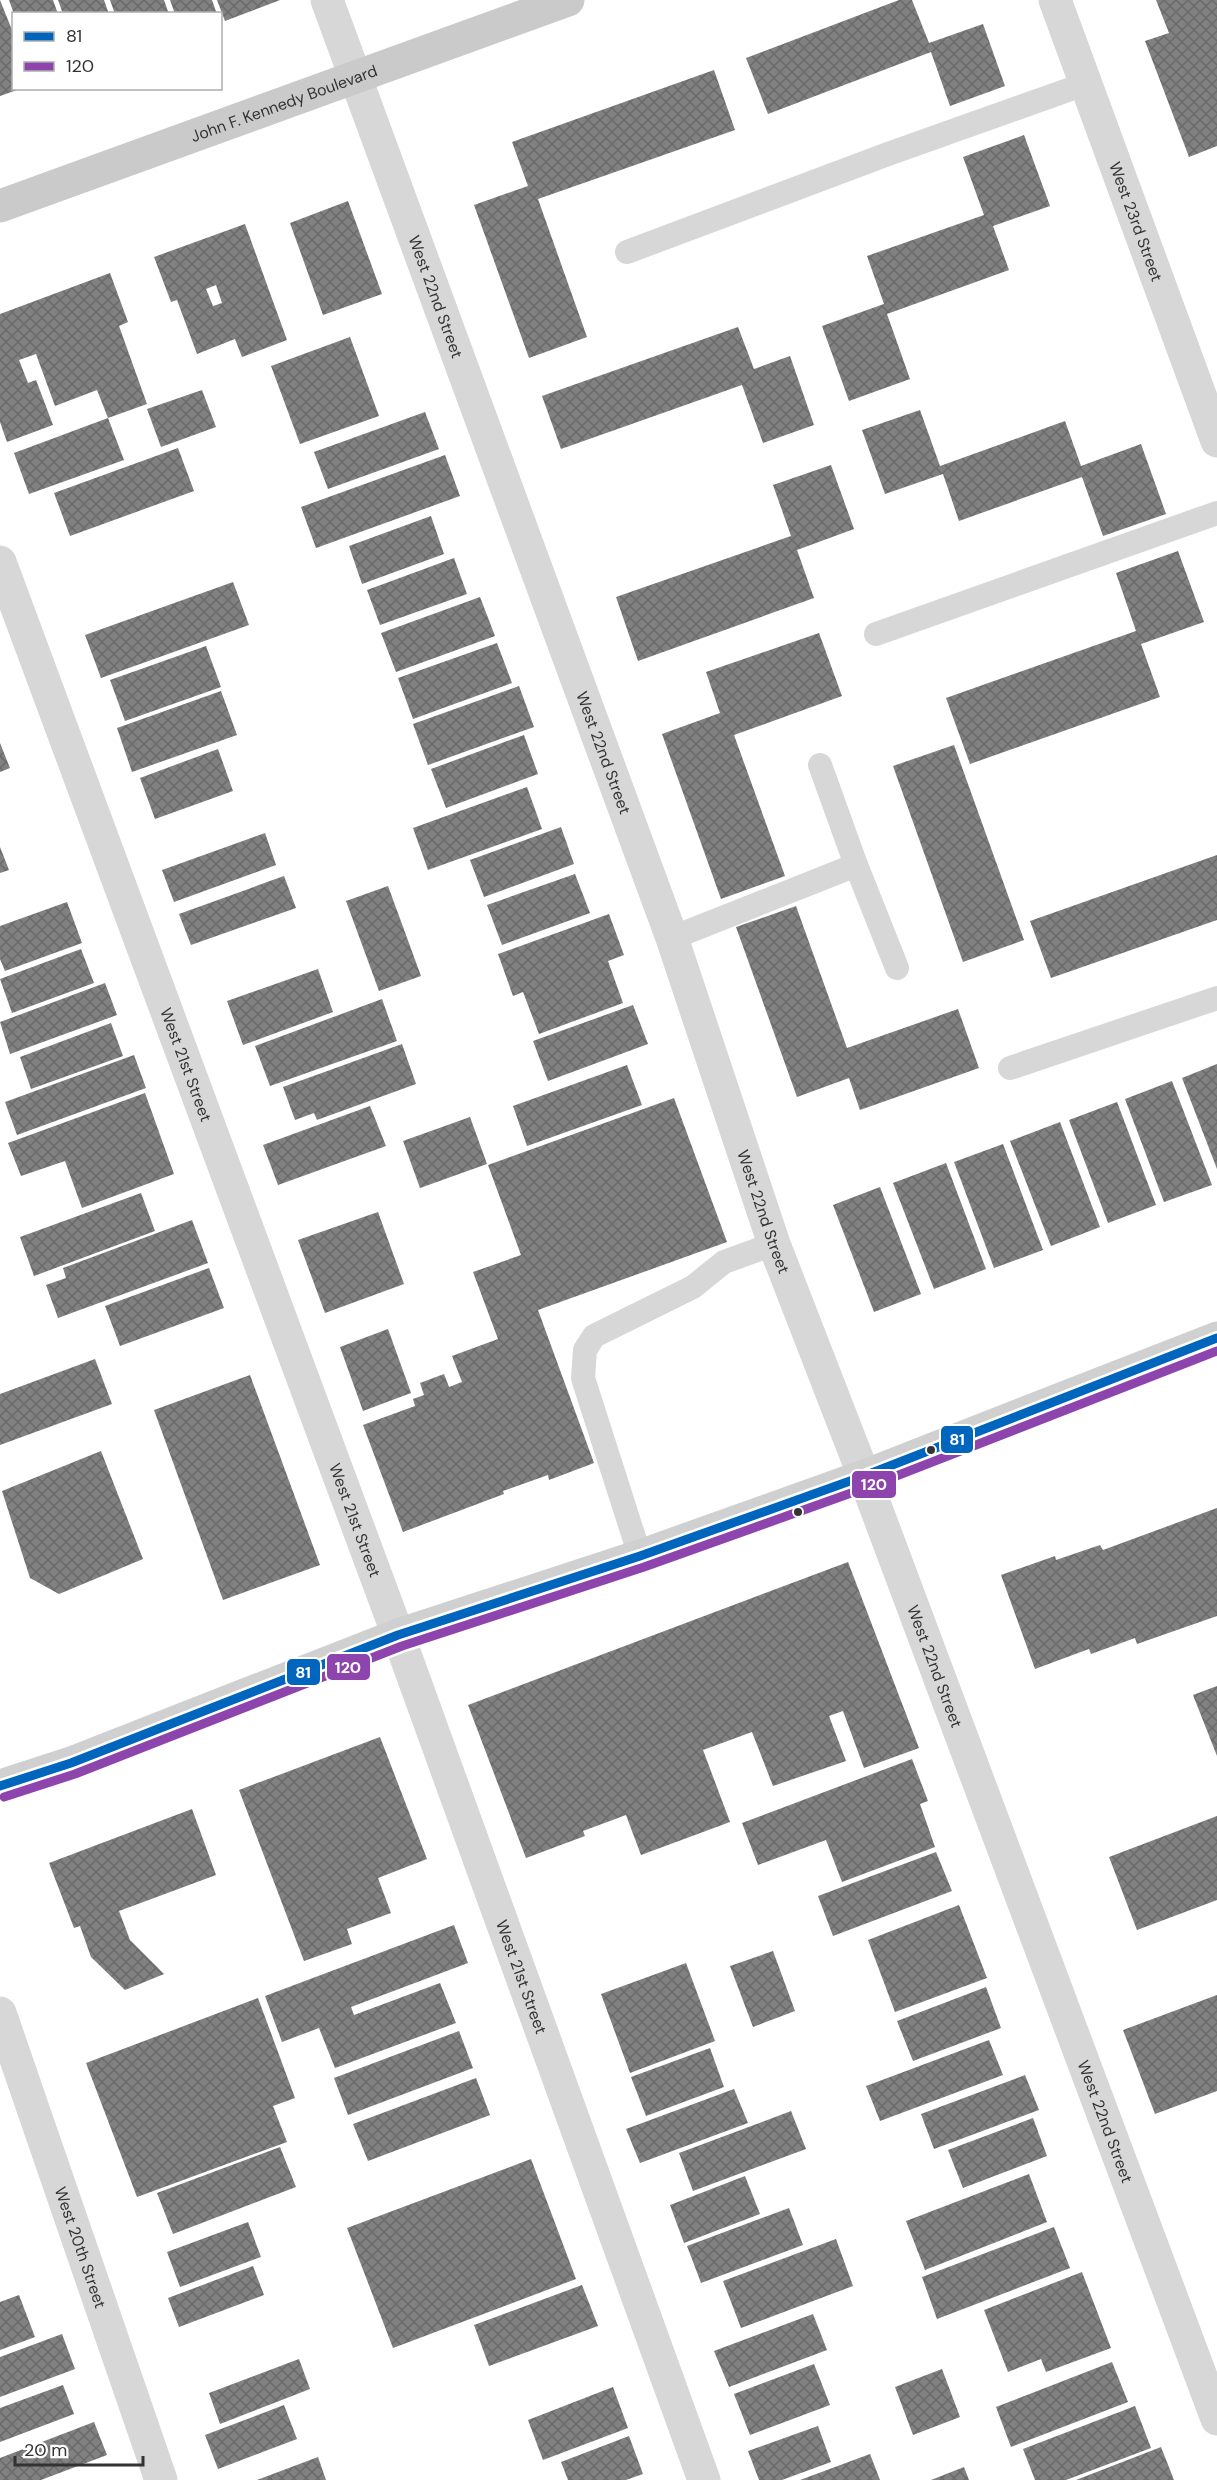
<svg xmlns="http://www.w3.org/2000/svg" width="1217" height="2480" font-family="'DM Sans',sans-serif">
  <defs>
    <pattern id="building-cross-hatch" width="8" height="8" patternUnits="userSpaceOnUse" patternTransform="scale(1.5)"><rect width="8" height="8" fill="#818181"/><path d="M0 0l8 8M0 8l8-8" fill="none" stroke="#6a6a6a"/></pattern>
  </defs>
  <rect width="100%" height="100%" fill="#fff"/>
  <g fill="url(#building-cross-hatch)" fill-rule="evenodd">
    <path d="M0,0L14,35V88L20,89L0,96Z"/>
    <path d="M9,0H53L58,14H14Z"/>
    <path d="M58,0H104L109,14H63Z"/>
    <path d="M110,0H164L169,14H115Z"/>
    <path d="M170,0H212L217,14H175Z"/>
    <path d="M217,0H280L225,21Z"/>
    <path d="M899,0H912L929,43L983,24L1005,86L950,106L931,52L768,114L746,58Z"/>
    <path d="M1156,0H1217V146L1189,157L1145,41L1169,33Z"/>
    <path d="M714,70L735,130L538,199L587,337L529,358L474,205L528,186L512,142Z"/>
    <path d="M1024,135L1050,206L993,226L1009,270L887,314L910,379L849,401L822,326L884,304L867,256L984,215L963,157Z"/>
    <path d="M348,201L382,294L323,315L290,223Z"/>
    <path d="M245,224L287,340L242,357L235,339L197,354L177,300L171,302L154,257ZM216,285L222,303L213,306L206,289Z"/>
    <path d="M110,273L128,322L119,326L147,404L108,418L97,390L55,406L36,354L19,360L28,383L36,380L53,425L7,442L0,422V314Z"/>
    <path d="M738,327L754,369L790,356L814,425L763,443L742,385L561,449L542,396Z"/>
    <path d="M350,337L379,416L300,444L271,366Z"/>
    <path d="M202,390L216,427L161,447L147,409Z"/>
    <path d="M920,410L940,466L1065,421L1081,466L1141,444L1166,514L1103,536L1082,477L959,521L943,474L885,494L862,430Z"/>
    <path d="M425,412L439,449L328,489L314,452Z"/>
    <path d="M108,418L124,460L29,494L14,453Z"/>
    <path d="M178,448L194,491L70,536L54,493Z"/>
    <path d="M445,455L460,496L316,548L301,507Z"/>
    <path d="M831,465L854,529L797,550L814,598L638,661L616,597L791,536L773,485Z"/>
    <path d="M431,516L444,554L362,584L349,546Z"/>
    <path d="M1178,551L1204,622L1141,644L1160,697L970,764L946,698L1136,631L1116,573Z"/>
    <path d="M454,558L467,594L380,625L367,590Z"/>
    <path d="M233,582L249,625L101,678L85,635Z"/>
    <path d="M480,597L495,636L396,672L381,633Z"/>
    <path d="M819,633L842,696L734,735L785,876L721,899L662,734L720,713L706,672Z"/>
    <path d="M497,643L512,683L413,719L398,678Z"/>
    <path d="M206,646L221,687L125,721L110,680Z"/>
    <path d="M519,686L534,727L428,765L413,724Z"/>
    <path d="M221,691L237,735L132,772L117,728Z"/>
    <path d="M524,735L538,774L446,808L431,769Z"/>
    <path d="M0,743L10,768L0,772Z"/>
    <path d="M954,745L1024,940L963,962L893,766Z"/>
    <path d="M218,749L233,791L155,819L140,778Z"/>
    <path d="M527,787L542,829L428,870L413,828Z"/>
    <path d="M561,827L574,864L484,897L470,860Z"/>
    <path d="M265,833L276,865L174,902L162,870Z"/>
    <path d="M0,847L9,870L0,873Z"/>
    <path d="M1217,855V920L1051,978L1030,921Z"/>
    <path d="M575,874L590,913L502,945L487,905Z"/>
    <path d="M284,876L296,908L191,945L179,914Z"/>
    <path d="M388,886L421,976L379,991L346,901Z"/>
    <path d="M67,902L82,943L5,971L0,959V926Z"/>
    <path d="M796,906L847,1048L958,1009L979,1068L860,1110L849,1078L797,1097L736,927Z"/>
    <path d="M609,914L624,955L608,961L623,1003L539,1034L523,992L513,996L498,954Z"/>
    <path d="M81,949L94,983L12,1013L0,979Z"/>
    <path d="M318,969L333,1012L243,1045L227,1001Z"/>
    <path d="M105,983L117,1015L10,1054L0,1022Z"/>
    <path d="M382,999L397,1041L270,1086L255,1046Z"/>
    <path d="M633,1005L648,1044L548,1081L533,1041Z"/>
    <path d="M111,1023L123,1056L31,1089L20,1057Z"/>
    <path d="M402,1044L416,1084L317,1120L314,1113L295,1120L283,1087Z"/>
    <path d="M134,1055L146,1088L17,1135L5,1102Z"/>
    <path d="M1217,1064V1169L1182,1078Z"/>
    <path d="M627,1065L642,1105L527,1146L513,1106Z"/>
    <path d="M1172,1081L1212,1185L1164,1202L1125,1099Z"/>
    <path d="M145,1093L174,1174L82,1208L65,1161L21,1176L8,1143Z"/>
    <path d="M674,1098L727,1242L538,1310L594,1463L549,1480L548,1475L503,1491L504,1494L403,1532L363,1425L415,1406L413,1399L424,1395L420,1383L444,1374L449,1387L462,1382L452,1356L498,1339L473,1272L521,1255L488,1165Z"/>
    <path d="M1117,1102L1156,1205L1108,1223L1069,1120Z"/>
    <path d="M370,1106L386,1146L278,1185L263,1145Z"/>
    <path d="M470,1117L487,1164L420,1188L403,1141Z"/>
    <path d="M1060,1122L1100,1227L1051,1246L1010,1141Z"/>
    <path d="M1003,1144L1043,1250L994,1268L954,1162Z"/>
    <path d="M946,1163L986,1269L934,1289L893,1183Z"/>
    <path d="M880,1187L921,1294L874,1312L833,1205Z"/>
    <path d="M141,1193L155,1231L34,1276L20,1237Z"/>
    <path d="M378,1212L404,1284L325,1313L298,1240Z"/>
    <path d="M192,1220L208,1263L58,1318L46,1285L66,1278L63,1268Z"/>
    <path d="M209,1268L224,1308L120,1346L105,1306Z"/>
    <path d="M388,1329L411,1393L363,1411L340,1347Z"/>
    <path d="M95,1359L112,1404L0,1445V1394Z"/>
    <path d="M250,1375L320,1565L223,1600L154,1410Z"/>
    <path d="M101,1451L143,1559L59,1594L30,1578L2,1491Z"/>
    <path d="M1217,1508V1616L1137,1644L1135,1638L1091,1654L1089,1649L1035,1669L1001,1575L1055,1556L1056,1560L1100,1545L1103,1550Z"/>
    <path d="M848,1562L919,1748L864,1768L843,1711L829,1716L846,1761L773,1786L752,1732L703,1750L730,1822L641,1855L626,1815L583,1831L585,1836L526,1858L468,1705Z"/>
    <path d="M1217,1686V1756L1193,1695Z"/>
    <path d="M380,1737L427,1859L378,1878L391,1913L347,1929L352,1944L304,1961L239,1790Z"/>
    <path d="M912,1759L928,1801L920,1804L935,1847L842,1882L826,1840L758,1865L742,1823Z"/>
    <path d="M192,1809L216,1875L119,1911L130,1940L164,1974L125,1990L91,1957L80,1926L74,1928L49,1863Z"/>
    <path d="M1217,1816V1900L1137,1930L1109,1857Z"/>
    <path d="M936,1852L952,1891L833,1936L818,1896Z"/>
    <path d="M959,1905L987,1978L895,2012L868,1940Z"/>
    <path d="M454,1925L468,1963L351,2007L354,2015L440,1983L456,2023L335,2068L319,2028L282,2042L265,1996Z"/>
    <path d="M773,1951L795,2011L753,2027L730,1966Z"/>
    <path d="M686,1963L715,2041L630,2073L601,1994Z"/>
    <path d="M986,1987L1001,2028L913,2061L897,2021Z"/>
    <path d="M1217,1995V2091L1155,2114L1123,2030Z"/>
    <path d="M258,1998L295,2098L273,2106L287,2142L137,2197L86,2063Z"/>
    <path d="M459,2031L473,2068L348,2115L334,2078Z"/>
    <path d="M989,2040L1003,2075L880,2121L866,2086Z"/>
    <path d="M710,2048L724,2087L646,2116L631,2077Z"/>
    <path d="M1025,2075L1039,2110L934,2149L921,2114Z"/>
    <path d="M476,2078L490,2115L368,2161L353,2124Z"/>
    <path d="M734,2089L748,2123L640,2163L626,2129Z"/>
    <path d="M791,2111L806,2149L693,2191L679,2153Z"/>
    <path d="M1033,2118L1047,2156L963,2188L948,2150Z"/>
    <path d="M280,2147L296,2187L173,2234L157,2193Z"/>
    <path d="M531,2159L576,2279L393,2348L347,2228Z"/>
    <path d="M1029,2174L1047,2222L925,2270L906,2221Z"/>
    <path d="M745,2176L760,2214L684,2243L670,2205Z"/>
    <path d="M789,2208L803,2245L701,2283L687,2246Z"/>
    <path d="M248,2222L261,2257L180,2287L167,2252Z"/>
    <path d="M1054,2227L1070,2268L937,2319L922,2277Z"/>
    <path d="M836,2239L853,2286L741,2328L723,2281Z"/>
    <path d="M253,2266L264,2295L179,2327L168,2298Z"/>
    <path d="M1082,2272L1111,2348L1046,2372L1041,2359L1008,2372L984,2310Z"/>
    <path d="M582,2285L598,2326L489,2366L474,2325Z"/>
    <path d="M19,2295L35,2337L0,2350V2302Z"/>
    <path d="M813,2314L827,2350L729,2387L714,2351Z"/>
    <path d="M62,2334L75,2369L0,2397V2357Z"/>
    <path d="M299,2359L310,2389L220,2424L209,2393Z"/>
    <path d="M1112,2362L1128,2402L1011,2447L996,2407Z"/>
    <path d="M814,2364L830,2405L750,2435L734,2394Z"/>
    <path d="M942,2369L960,2417L913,2435L895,2387Z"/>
    <path d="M63,2385L74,2414L0,2442V2408Z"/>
    <path d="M613,2387L628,2428L543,2460L528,2420Z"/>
    <path d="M284,2405L297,2439L218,2469L205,2435Z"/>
    <path d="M1135,2406L1151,2448L1066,2480H1035L1023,2449Z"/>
    <path d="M94,2422L107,2455L41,2480H0V2458Z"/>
    <path d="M818,2426L831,2462L782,2480H759L748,2451Z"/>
    <path d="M629,2436L643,2474L626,2480H568L561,2462Z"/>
    <path d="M1161,2447L1174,2480H1076Z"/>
    <path d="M870,2454L880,2480H800Z"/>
    <path d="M318,2457L326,2480H257Z"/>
    <path d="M964,2467L969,2480H931Z"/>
  </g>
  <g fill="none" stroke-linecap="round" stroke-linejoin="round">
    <g stroke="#d7d7d7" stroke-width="24">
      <path d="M627,252L888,154L1085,84"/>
      <path d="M876,634L1217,513"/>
      <path d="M856,865L897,968"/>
      <path d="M672,938L856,865L820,765"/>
      <path d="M1010,1068L1217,998"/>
      <path d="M640,1556L583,1378L585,1350L594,1336L693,1287L724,1262L774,1244"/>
    </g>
    <g stroke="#d7d7d7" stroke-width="33">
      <path id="s1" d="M327,0L672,938L774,1244L864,1476L1217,2419"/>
      <path id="s2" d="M1055,0L1217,441"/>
      <path id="s3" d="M0,562L398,1635L704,2480"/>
      <path id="s4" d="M0,2013L161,2480"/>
    </g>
    <path stroke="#d0d0d0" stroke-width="33" d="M0,1786L71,1763L398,1635L640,1556L864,1476L1217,1338"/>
    <path stroke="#cacaca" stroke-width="33" id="s5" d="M0,206L568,0"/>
    <defs>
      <path id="bus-1" d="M0,1786L71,1763L398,1635L640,1556L864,1476L1217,1338"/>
      <path id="bus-2" d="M4,1797L75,1774L402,1646L644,1567L868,1487L1217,1351"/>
    </defs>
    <use href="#bus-1" stroke="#fff" stroke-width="14"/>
    <use href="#bus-2" stroke="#fff" stroke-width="14"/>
    <use href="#bus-1" stroke="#0065bd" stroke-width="9"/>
    <use href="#bus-2" stroke="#8e44ad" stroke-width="9"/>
  </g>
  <g fill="#333" stroke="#fff" stroke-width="2">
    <circle cx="931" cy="1450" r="5"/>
    <circle cx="798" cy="1512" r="5"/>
  </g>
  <g text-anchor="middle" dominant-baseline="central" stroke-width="6" stroke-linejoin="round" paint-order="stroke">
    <g font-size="16" fill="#333" stroke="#fff">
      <text stroke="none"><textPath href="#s5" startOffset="302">John F. Kennedy Boulevard</textPath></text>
      <text stroke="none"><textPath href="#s2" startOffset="236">West 23rd Street</textPath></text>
      <text stroke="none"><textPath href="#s1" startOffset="316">West 22nd Street</textPath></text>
      <text stroke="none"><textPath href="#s1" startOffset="802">West 22nd Street</textPath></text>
      <text stroke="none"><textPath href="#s3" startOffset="536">West 21st Street</textPath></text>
      <text stroke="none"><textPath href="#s1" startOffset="1288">West 22nd Street</textPath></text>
      <text stroke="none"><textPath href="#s3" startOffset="1022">West 21st Street</textPath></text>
      <text stroke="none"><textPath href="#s1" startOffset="1774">West 22nd Street</textPath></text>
      <text stroke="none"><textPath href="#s3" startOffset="1508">West 21st Street</textPath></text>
      <text stroke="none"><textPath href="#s1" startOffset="2260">West 22nd Street</textPath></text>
      <text stroke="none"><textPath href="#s4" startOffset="248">West 20th Street</textPath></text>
    </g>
  </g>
  <g stroke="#fff" stroke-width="2">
    <rect x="940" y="1425" width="34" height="29" rx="6" fill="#0065bd"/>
    <rect x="851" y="1470" width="46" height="29" rx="6" fill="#8e44ad"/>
    <rect x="326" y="1653" width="45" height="28" rx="6" fill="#8e44ad"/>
    <rect x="286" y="1658" width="35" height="28" rx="6" fill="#0065bd"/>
  </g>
  <g font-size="16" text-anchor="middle" font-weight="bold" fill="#fff">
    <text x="957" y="1445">81</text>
    <text x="874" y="1490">120</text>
    <text x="348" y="1673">120</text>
    <text x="303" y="1678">81</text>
  </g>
  <rect x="12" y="12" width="210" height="78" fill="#ffffff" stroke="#adadad" stroke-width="1.5"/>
  <rect x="24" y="32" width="30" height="9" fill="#0065bd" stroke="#adadad" stroke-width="1.5"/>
  <text x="66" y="42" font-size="18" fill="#333333">81</text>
  <rect x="24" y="62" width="30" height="9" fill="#8e44ad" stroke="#adadad" stroke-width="1.5"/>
  <text x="66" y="72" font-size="18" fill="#333333">120</text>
  <path d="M15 2456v9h128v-9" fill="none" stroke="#333333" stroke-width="3"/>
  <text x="24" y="2456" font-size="18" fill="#333333" stroke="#ffffff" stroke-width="4.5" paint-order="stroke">20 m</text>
</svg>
